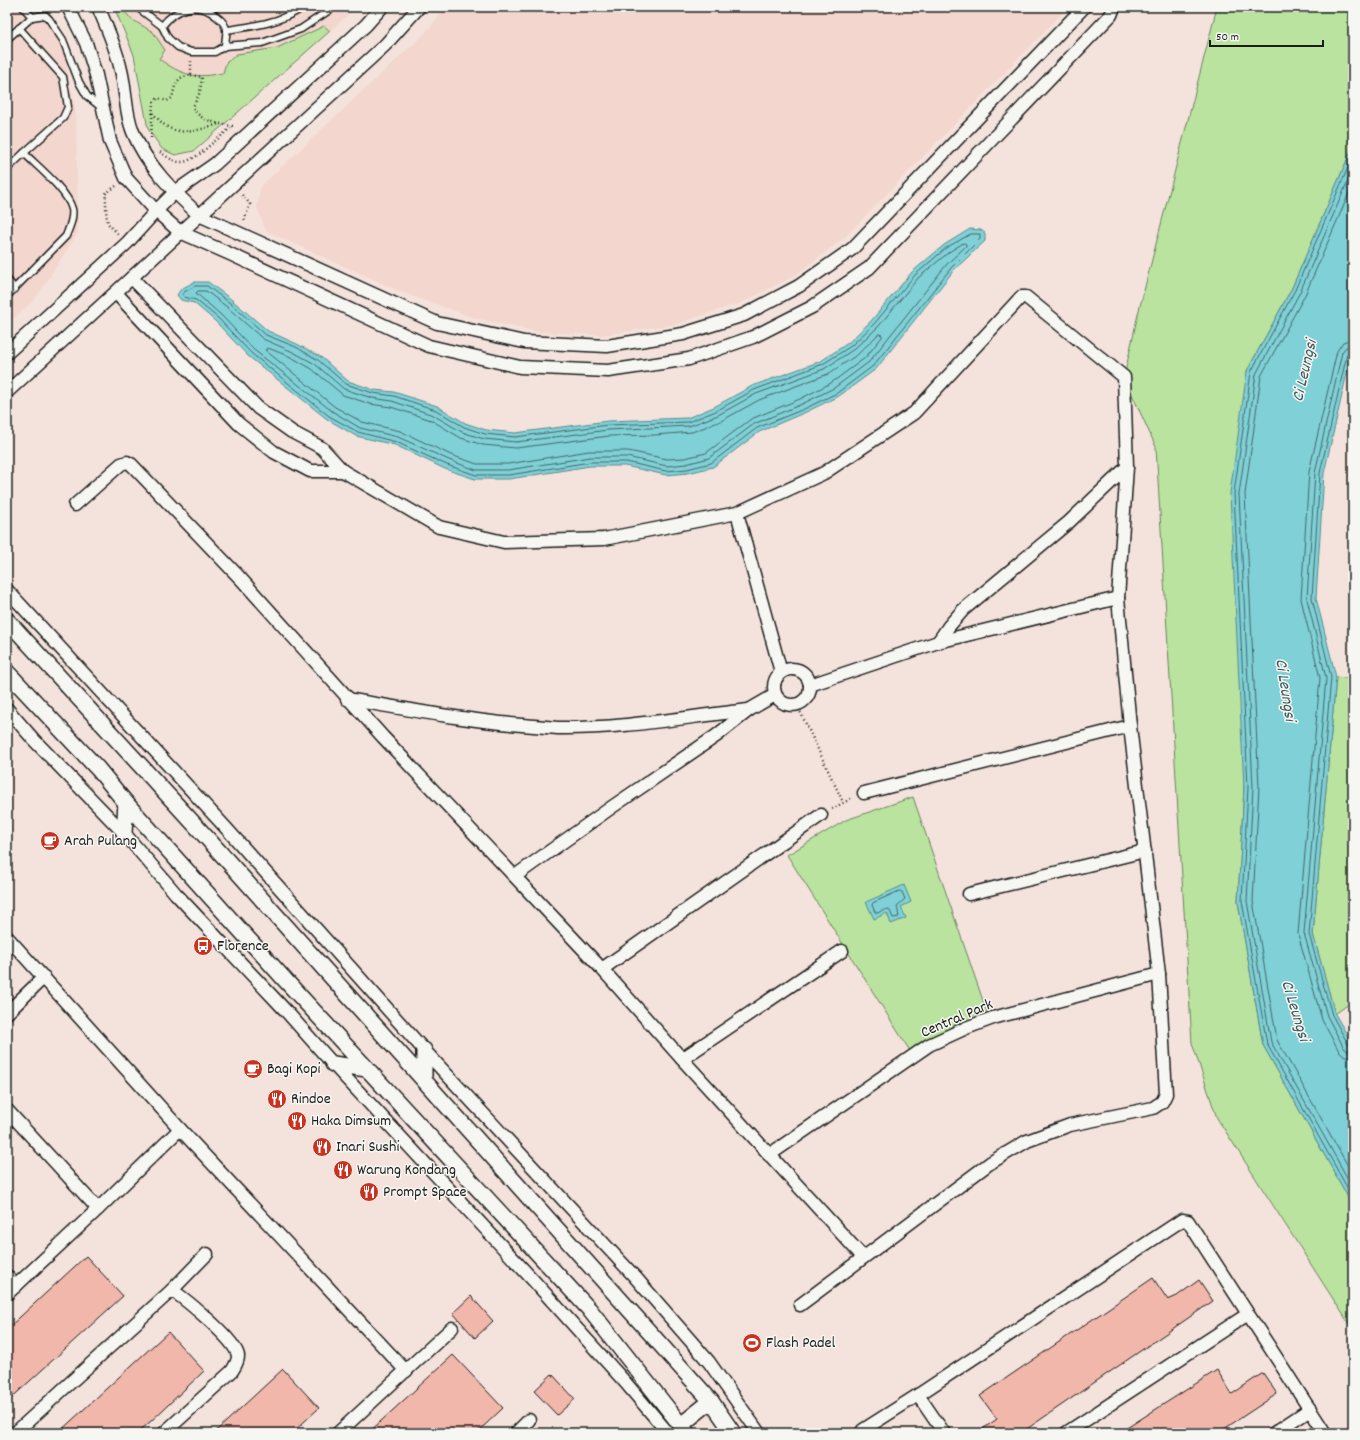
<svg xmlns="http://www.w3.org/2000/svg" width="1360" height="1440" font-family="Dekko,sans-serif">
  <rect width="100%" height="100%" fill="#f4e3dc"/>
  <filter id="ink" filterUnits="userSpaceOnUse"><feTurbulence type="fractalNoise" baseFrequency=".025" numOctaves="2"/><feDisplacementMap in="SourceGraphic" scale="8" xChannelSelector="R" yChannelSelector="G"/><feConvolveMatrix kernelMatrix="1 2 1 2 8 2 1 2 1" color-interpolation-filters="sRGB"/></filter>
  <g filter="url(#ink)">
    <g fill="#f3d6cd">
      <path d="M7,7H42L62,40L76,114L78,233L35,299L7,325Z"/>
      <path d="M114,7H357L194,151L175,155L162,149L148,129L134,55Z"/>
      <path d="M447,7H1068L845,237L794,276L741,303L676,324L603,335L538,332L475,318L406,294L266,231L257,207L261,186L424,34Z"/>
    </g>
    <g fill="#bae3a0" stroke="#6b805e">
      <path d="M114,7H121L131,19L153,32L165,50L159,59C182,75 194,79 223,73L226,63L237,54L277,48L324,26L330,31L194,151L175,155L162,149L148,129L134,55Z"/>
      <path d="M1217,7H1353V146L1292,288L1247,371L1244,787L1238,902L1263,1045L1353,1206V1330L1217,1118L1192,1043L1156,447L1124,377L1138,314Z"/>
      <path d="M1336,677L1353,679V1001L1335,1014L1313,934Z"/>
      <path d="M913,797L989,1018L910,1051L787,855L846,820Z"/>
    </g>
    <g fill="#7fd1d7" stroke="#57898c">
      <path d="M1353,146V347L1324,473L1316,598L1336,677L1313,934L1335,1014L1353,1045V1206L1263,1045L1238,902L1244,787L1230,493L1247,371L1292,288Z"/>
      <path d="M970,229L981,230L985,233V241L954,270L876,369L839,396L806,412L759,432L713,467L688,473L666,475L625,466H590L509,479H475L445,469L395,445L356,436L327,419L248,356L215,321L194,303L181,300L177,295L181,289L194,282H208L232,300L268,331L297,344L321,357L348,381L374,390L394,392L437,406L465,423L486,430L515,433L608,421L687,418L714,407L752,386L821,361L848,343L871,321L912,272L944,245Z"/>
      <path d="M904,885L911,902L901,907L906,918L891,924L887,913L874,919L866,902Z"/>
    </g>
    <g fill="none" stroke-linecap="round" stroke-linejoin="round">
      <g stroke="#446467" stroke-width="1">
        <path d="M1353,156L1295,290L1251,372L1234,493L1248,787L1242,901L1267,1044L1353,1198"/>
        <path d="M1353,169L1300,292L1256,374L1239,494L1253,787L1247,901L1271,1042L1353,1188"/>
        <path d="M1353,184L1305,295L1261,376L1245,494L1259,787L1253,901L1277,1040L1353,1175"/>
        <path d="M971,234H980V239L951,268L873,366L837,393L804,409L757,428L711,463L687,469L666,471L626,462H590L509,475H476L447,465L396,442L358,432L329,416L251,353L218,318L196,300L184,297L182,295L184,292L195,286H207L230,303L266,335L296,347L318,360L346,384L373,393L394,396L436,410L464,427L485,434L515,437L608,425L688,422L716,411L754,390L823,364L851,346L874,324L915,275L946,248Z"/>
        <path d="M964,243L966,244V246L947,264L869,362L834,388L802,404L754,424L709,458L686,464L667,466L627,457H590L508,470H476L449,460L398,437L360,428L332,411L254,350L221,315L196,293L198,291H206L227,307L263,339L293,352L315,364L344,389L372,398L392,401L433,415L462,432L484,439L516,442L608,430L689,426L718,415L756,394L824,369L854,349L878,327L918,278L949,252Z"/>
        <path d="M879,334L882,335V337L865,358L831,383L800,399L751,419L706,453L685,458L667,459L628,451H589L508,464H477L451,455L400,431L362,422L335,407L265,350L268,348L291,357L312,369L343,395L370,404L391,407L431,420L461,438L483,445L516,448L609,436L655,435L692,432L721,421L759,400L828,374L857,355Z"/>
        <path d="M1353,339L1343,342L1337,351L1309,472L1301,599L1320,678L1298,934L1322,1020L1339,1051L1345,1056L1353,1057"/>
        <path d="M1353,345L1346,347L1342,352L1315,473L1307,599L1326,678L1304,933L1327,1016L1344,1048L1348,1051H1353"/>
        <path d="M1353,350L1350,351L1347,354L1320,473L1312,598L1331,677L1309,934L1332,1015L1348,1044L1353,1046"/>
        <path d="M900,891L902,892L905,899L897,906L899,917L893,918L890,911L887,909L877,913L875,912L872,905L873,903Z"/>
      </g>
    </g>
    <g fill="#f1b7aa" stroke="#1c1c1c">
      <path d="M86,1256L123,1296L7,1402V1329Z"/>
      <path d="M1153,1278L1168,1300L1177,1296L1199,1280L1213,1301L1021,1433H977L997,1419L980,1396Z"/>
      <path d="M471,1296L493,1321L475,1338L453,1313Z"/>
      <path d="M168,1332L204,1371L150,1422L137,1433H58Z"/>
      <path d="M453,1355L503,1408L485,1425L476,1433H368Z"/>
      <path d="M283,1369L319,1408L292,1433H214Z"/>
      <path d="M1217,1370L1232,1394L1263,1373L1277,1394L1218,1433H1119Z"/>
      <path d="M552,1374L575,1399L557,1415L534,1391Z"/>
    </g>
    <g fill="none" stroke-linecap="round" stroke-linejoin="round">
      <defs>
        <g id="service">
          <path d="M23,7L32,17"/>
          <path d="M137,7L162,26"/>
          <path d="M227,30C255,26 279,23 304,7"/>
          <path d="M7,39L32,17L45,15L49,19L63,40L79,82L87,96L102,108"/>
          <path d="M225,46C225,41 227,35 226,30C226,25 220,19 216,16C197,0 175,9 162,26L168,38L178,47L191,52H215L225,46L262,43L301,29L334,7"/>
          <path d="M7,169L24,153"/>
          <path d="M7,279L15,289"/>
          <path d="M7,296L66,236C69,228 74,218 72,209C67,190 38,167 24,153L63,118L68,107L63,77L19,28"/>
        </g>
        <g id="minor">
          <path d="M68,7L86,43L96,75L110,141L126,178L156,211L180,232L230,254L429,346L520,367L608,371L689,359L753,337L812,307L869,268L1111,15L1114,7"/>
          <path d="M98,7C107,27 116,48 121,70C126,90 125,113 133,132C147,166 173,191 199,215L437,323L524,342L607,346L683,334L744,315L799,286L852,249L1084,7"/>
          <path d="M116,293L239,424L274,452L310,471H343L322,448L292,432L258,408L132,278"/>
          <path d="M7,353L127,243L156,211L175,192L215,164L366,25L382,7"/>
          <path d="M7,392L385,45L419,7"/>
          <path d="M343,471L439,527L504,542L604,539L737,513L824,473L914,413L1021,297H1026L1124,377L1127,467L1118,598L1130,726L1159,974L1166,1094L1162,1102L1153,1108L1070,1125L1027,1141L990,1163L800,1305"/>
          <path d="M75,505L121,464L127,462L131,464L241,579L383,737L602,969L682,1059L863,1257"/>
          <path d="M737,513L781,672"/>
          <path d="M7,590L226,828L424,1050L635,1277L709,1362L759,1433"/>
          <path d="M938,642L949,626L963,610L1069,522L1127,467"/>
          <circle cx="792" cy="687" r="18"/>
          <path d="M810,685L938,642L1118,598"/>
          <path d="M347,699C405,709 463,720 522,725C534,726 546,727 558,728C622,729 685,717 749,710"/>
          <path d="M7,709L34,740L124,833L176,894L286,1011L333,1064L533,1280L625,1382L668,1433"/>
          <path d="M864,793L1130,726"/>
          <path d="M515,876L612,807L716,736L749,710L775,695"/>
          <path d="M969,894L1145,851"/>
          <path d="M7,937L180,1129L406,1371"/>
          <path d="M602,969L821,815"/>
          <path d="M7,1013L44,977"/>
          <path d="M682,1059L842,951"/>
          <path d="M7,1110L98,1209"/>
          <path d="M769,1155L929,1045L966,1028L993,1018L1159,974"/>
          <path d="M7,1276L16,1286"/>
          <path d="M172,1290L207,1254"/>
          <path d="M7,1294L98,1209L180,1129"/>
          <path d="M918,1395L944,1433"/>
          <path d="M863,1430L918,1395L1182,1220L1188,1221L1325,1433"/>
          <path d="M15,1433L172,1290C186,1300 236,1340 238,1356C238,1362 235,1366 232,1371L164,1433"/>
          <path d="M338,1433L452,1328"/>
          <path d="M516,1433L529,1420"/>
          <path d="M1066,1433L1248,1314"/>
          <path d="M1274,1433L1310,1409"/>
        </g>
        <g id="tertiary">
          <path d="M7,620L207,838L711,1401L733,1433"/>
          <path d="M7,672L98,769L126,803L286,981L589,1309L687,1433"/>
          <path d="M124,833L126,803"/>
          <path d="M333,1064L367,1069"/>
          <path d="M424,1080V1050"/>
          <path d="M681,1425L711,1401"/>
        </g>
      </defs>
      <use href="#service" stroke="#1c1c1c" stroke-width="9"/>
      <use href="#minor" stroke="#1c1c1c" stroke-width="15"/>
      <use href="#tertiary" stroke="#1c1c1c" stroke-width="18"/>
      <g stroke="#1c1c1c" stroke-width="2.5" stroke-dasharray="1 3" stroke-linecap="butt">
        <path d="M191,75L202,77L200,92L193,107C198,121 220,124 233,126L202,152"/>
        <path d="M152,113C157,117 161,123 166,126C183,137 201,129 219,124"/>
        <path d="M151,138L153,103L158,98L167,101L172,98L175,86L180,78L191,75V61"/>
        <path d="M160,152C169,158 178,166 189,160C194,158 199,154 203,152"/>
        <path d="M116,186L105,194C107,203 105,214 108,223C110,227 116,231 119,235"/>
        <path d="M242,195L250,204L244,221"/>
        <path d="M797,705L843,802"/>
        <path d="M832,809L852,798"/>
      </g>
      <use href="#service" stroke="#f6f6f2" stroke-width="6"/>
      <use href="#minor" stroke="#f6f6f2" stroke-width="12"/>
      <use href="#tertiary" stroke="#f6f6f2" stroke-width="15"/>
    </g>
  </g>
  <defs>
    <symbol id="cafe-disc" viewBox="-11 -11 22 22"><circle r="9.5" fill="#c8321e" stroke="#f6f6f2"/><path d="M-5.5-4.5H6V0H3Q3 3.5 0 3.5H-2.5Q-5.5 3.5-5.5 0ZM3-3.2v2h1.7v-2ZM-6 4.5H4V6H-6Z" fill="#fff"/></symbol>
    <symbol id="bus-disc" viewBox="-11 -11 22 22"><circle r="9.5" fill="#c8321e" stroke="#f6f6f2"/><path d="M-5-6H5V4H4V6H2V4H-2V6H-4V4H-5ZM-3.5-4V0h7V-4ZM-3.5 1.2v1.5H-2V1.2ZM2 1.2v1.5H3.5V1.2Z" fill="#fff"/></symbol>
    <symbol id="restaurant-disc" viewBox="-11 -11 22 22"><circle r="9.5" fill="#c8321e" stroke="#f6f6f2"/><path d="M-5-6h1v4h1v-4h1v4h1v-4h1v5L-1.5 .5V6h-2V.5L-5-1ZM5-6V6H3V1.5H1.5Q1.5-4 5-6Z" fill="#fff"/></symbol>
    <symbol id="stadium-disc" viewBox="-11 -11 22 22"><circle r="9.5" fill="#c8321e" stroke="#f6f6f2"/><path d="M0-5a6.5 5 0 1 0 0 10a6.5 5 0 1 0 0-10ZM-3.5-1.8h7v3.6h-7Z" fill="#fff"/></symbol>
  </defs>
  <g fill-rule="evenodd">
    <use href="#cafe-disc" x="39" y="830" width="22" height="22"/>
    <use href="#bus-disc" x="192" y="935" width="22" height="22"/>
    <use href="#cafe-disc" x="242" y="1058" width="22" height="22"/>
    <use href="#restaurant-disc" x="266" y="1088" width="22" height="22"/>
    <use href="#restaurant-disc" x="286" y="1110" width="22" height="22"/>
    <use href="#restaurant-disc" x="311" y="1136" width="22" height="22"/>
    <use href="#restaurant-disc" x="332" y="1159" width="22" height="22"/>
    <use href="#restaurant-disc" x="358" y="1181" width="22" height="22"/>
    <use href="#stadium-disc" x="741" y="1332" width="22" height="22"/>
  </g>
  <g text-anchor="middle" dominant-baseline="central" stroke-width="3" stroke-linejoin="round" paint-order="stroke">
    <g font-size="16" fill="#1c1c1c" stroke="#f6f6f2" text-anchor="start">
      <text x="64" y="841">Arah Pulang</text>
      <text x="217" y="946">Florence</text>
      <text x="267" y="1069">Bagi Kopi</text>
      <text x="291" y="1099">Rindoe</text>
      <text x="311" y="1121">Haka Dimsum</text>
      <text x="336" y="1147">Inari Sushi</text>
      <text x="357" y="1170">Warung Kondang</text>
      <text x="383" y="1192">Prompt Space</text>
      <text x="766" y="1343">Flash Padel</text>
    </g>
    <g font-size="16" fill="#1c1c1c" stroke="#f6f6f2">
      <text transform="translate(957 1019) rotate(-23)">Central Park</text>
    </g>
    <g font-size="17" font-style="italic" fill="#3f5b5d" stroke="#f6f6f2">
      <text transform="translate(1306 371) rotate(-77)">Ci Leungsi</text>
      <text transform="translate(1284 690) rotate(81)">Ci Leungsi</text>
      <text transform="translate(1294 1011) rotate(73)">Ci Leungsi</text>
    </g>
  </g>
  <rect width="1360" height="1440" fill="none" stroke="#f6f6f2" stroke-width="24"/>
  <rect x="12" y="12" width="1336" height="1416" fill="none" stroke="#1c1c1c" stroke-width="1.5" filter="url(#ink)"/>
  <path d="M1210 40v6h113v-6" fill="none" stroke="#1c1c1c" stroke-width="2"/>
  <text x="1216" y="40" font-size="12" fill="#1c1c1c" stroke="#f6f6f2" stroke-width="3" paint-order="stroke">50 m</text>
</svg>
